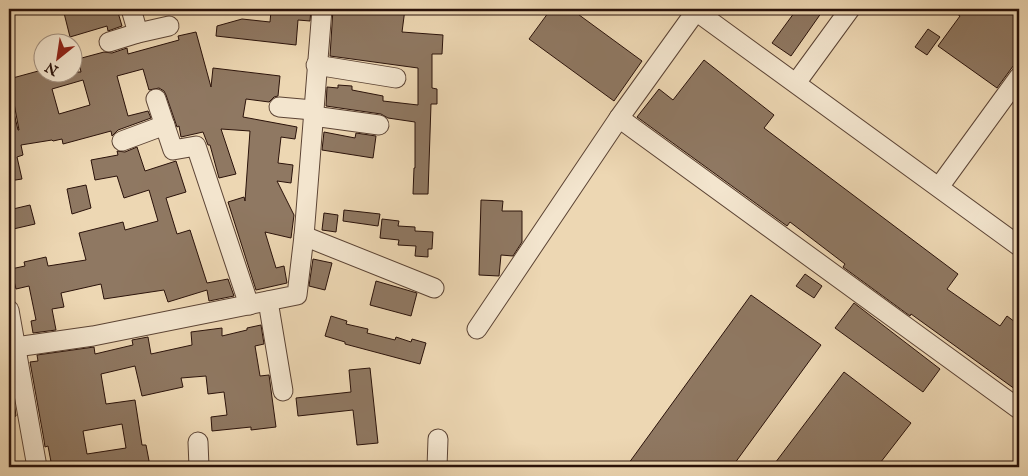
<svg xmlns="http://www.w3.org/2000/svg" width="1028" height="476" font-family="'IM FELL English',serif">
  <rect width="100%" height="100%" fill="#edd7b3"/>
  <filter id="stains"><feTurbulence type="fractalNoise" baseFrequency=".004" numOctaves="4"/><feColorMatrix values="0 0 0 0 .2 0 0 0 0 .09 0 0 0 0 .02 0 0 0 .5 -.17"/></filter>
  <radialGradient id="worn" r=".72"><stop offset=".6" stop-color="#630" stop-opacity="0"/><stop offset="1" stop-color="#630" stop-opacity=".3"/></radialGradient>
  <g fill="#8f7862" stroke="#2a120a" fill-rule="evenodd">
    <path d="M63,9H117L122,26L108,31L107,26L70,37Z"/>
    <path d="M276,9H311L310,21L298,20L296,45L216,36L217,26L242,19L270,22L271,11Z"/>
    <path d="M333,9H405L402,32L443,35L442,54H432V88L437,89V104H431L428,194H413L414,168H415V122L388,118L381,114L326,106L327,87L338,88V85L352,86V90L383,96V101L418,105V68L330,56Z"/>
    <path d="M551,9H571L642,61L614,101L529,39Z"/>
    <path d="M797,9H824L791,56L772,43Z"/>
    <path d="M950,9H1019V58L997,88L938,46L960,16Z"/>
    <path d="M928,29L940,37L927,55L915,47Z"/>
    <path d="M196,32L211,87L213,68L280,76L278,96L274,97L269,102L246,99L243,117L297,127L295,139L281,137L278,163L293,165L291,183L277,181L294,215L291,238L265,232L276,268L284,266L287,283L256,290L228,202L244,197L245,201L250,131L221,129L236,174L219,178L210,145H208L203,132L181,137L179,126L177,127L166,95L164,91L159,88L149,90L143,69L117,76L128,116L148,111L151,118L118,130L112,136L111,131L63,144L62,139L53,141L52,140L21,145L23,155L17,157L22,179L9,181V114L14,113L18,130H19L13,98L9,99V79L42,70V72H81L78,59L104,52L112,53L127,48L128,54L179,40L178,36ZM83,80L90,105L59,114L52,89Z"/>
    <path d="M704,60L774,115L764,128L958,274L947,289L1000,326L1007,316L1019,325V392L911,314L910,316L843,267L845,264L790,222L787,226L637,117L659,89L673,100Z"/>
    <path d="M324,132L355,138L356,133L376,136L373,158L322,150Z"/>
    <path d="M137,147L145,171L176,161L186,192L166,198L177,234L190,230L207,283L228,279L234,296L209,301L207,290L168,302L164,290L104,299L101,284L61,293L64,307L52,309L56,330L33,333L31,321L36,320L29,286L16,289L11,269L25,266L24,262L46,257L48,266L86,260L79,233L123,222L125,230L158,221L149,190L124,198L117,176L95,180L91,160L118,155L117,151L125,152Z"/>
    <path d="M86,185L91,208L72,214L67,189Z"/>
    <path d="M481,200L503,201L502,211H522V242L513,256L501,255L499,276L479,275Z"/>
    <path d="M30,205L35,224L9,230V215L14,214L13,209Z"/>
    <path d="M344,210L380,214L378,226L343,221Z"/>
    <path d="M324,213L338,215L336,232L322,230Z"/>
    <path d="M382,219L399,221L398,226L415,227V231L433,232L432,249H428V257L415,256L416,246L398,245L399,240L380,238Z"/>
    <path d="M313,259L332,263L325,290L309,286Z"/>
    <path d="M805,274L822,286L814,298L796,286Z"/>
    <path d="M376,281L417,293L411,316L370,305Z"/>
    <path d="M751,295L821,345L732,467H626Z"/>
    <path d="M854,303L940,369L923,392L835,328Z"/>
    <path d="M331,316L347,321L346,324L368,329L367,333L395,340L396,337L411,342L412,339L426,343L420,364L345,344V342L325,336Z"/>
    <path d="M261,325L264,344L255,346L260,376L269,375L276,427L251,430V427L212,431L211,417L227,415L224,392L208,394L206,376L181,378L183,387L142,396L135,366L101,374L106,404L135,400L142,445H146L150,466L52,467L48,446L45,447L44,440L30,362L38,361L37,355L94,347L95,354L133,345L132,340L148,337L151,354L192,345L191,332L222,328V336L247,330V328ZM122,424L126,448L87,454L83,431Z"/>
    <path d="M370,368L378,443L357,445L353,410L298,416L296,398L351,392L349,370Z"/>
    <path d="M844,372L911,423L877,467H772Z"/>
    <path d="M9,382L12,389L16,416L9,419Z"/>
  </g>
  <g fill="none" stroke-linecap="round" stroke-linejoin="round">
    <defs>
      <g id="minor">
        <path d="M131,9L138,33"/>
        <path d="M109,42L138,33L169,26"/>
        <path d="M316,65L396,78"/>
        <path d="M796,83L850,9"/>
        <path d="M156,99L173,150L196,146L249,305"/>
        <path d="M279,107L313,110"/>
        <path d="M313,116L379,125"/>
        <path d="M619,118L1019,409"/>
        <path d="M122,141L165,125"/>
        <path d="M939,187L1019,77"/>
        <path d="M304,236L434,288"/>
        <path d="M268,301L283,391"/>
        <path d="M9,310L37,467"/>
        <path d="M477,329L619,118L696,11L1019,246"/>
        <path d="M9,348L93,336L297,295L304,236L322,9"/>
        <path d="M198,442L199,467"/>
        <path d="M437,467L438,439"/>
      </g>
    </defs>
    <use href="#minor" stroke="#5b4334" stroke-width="21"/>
    <use href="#minor" stroke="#f3e5ce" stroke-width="19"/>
  </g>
  <rect width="1028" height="476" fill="none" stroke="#edd7b3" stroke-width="30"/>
  <rect x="10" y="10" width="1008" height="456" fill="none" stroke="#2a120a" stroke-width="2.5"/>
  <rect x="15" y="15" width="998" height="446" fill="none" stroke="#2a120a"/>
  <g transform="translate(58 58) rotate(210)"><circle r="24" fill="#f3e5ce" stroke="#a39180"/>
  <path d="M0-4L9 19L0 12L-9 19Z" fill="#8f2418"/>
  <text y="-8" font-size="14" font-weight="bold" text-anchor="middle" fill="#2a120a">N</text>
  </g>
  <rect width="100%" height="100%" filter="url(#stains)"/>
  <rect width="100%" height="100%" fill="url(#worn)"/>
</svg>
